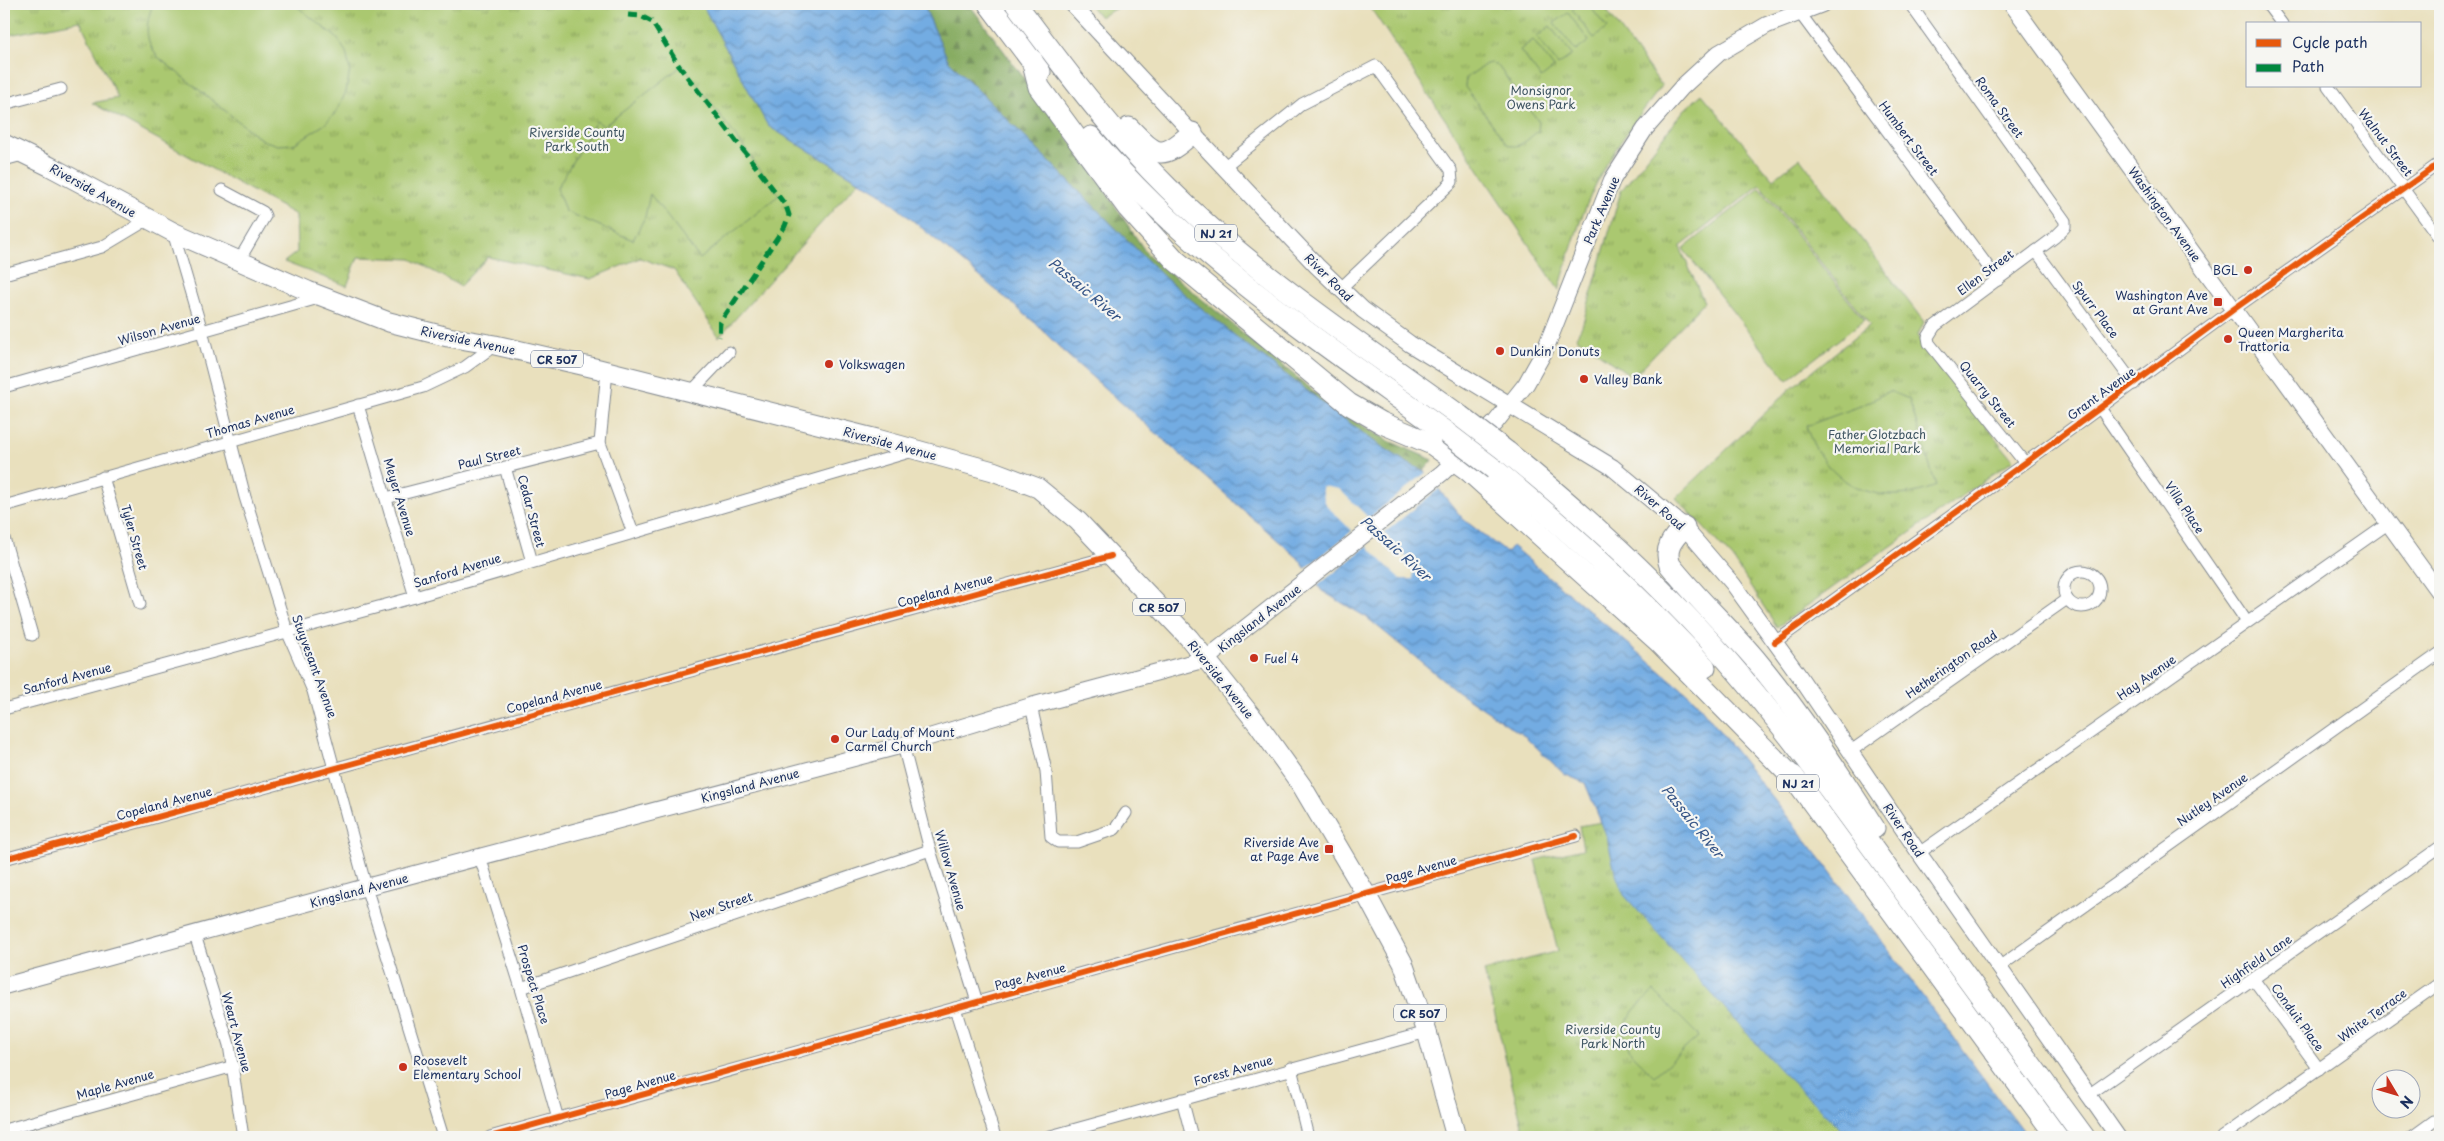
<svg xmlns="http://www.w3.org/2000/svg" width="2444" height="1141" font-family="'Playpen Sans',sans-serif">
  <defs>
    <pattern id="grass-tufts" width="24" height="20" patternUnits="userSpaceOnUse" patternTransform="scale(1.25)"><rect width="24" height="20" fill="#aac86f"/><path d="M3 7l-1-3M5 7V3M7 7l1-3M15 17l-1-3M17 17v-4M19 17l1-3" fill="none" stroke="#8aa35e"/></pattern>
    <pattern id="forest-firs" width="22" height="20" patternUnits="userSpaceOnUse" patternTransform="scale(1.25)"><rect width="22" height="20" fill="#87ac62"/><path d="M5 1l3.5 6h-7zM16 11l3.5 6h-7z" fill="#6e8c54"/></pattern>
    <pattern id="water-waves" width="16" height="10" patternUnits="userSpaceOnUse" patternTransform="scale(1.25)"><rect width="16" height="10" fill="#73ace2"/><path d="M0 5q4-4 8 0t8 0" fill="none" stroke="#5e8cba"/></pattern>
  </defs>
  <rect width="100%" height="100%" fill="#f6f6f2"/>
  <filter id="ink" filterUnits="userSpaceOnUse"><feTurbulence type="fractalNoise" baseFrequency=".02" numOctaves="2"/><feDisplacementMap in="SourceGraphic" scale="10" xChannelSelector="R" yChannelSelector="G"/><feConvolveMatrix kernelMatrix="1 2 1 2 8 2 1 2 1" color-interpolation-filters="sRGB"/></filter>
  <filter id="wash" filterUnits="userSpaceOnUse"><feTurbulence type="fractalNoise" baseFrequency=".0096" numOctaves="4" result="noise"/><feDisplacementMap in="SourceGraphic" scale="20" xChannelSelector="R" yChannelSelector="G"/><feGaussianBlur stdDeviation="1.12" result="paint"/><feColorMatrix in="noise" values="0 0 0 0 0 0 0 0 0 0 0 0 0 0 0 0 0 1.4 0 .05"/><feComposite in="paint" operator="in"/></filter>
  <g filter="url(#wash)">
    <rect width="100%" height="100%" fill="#e9e0bd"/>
    <g fill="url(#grass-tufts)" stroke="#627c66">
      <path d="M4,4H702L768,126L859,181L719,337L674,270L640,258L590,279L488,257L460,286L411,259L358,257L347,286L284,262L297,252L296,215L92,103L118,98L80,21L4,36Z"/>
      <path d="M1089,4H1124L1100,17Z"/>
      <path d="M1368,4H1602L1662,86C1642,111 1613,150 1599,178C1581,213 1570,252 1559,290Z"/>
      <path d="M1702,94L1773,179L1800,158L1924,322L1918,335L1925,349L2013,460L1777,627L1733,559L1676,498L1791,388L1870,325L1760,185L1680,247L1704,302L1633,377L1576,337L1582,326L1621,191L1684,110Z"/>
      <path d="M1602,822L1607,837L1849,1137H1525L1484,971L1558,951L1535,860L1583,849L1579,826Z"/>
    </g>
    <path fill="url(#forest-firs)" stroke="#516e60" d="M923,4H969L1086,162L1147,254L1339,412L1389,441L1433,460L1424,471L1409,464L1376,443L1240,340L1166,279L948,60Z"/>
    <g fill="#aac86f" stroke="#627c66">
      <path d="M153,4H294L337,38L346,52L350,70L346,92L336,112L325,124L294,144L278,145L262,140L159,58C144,42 145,24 153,4Z"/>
      <path d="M1579,4H1588L1607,28L1594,38L1572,10Z"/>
      <path d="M1568,13L1589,41L1576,51L1554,23Z"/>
      <path d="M1550,26L1572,55L1558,65L1537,37Z"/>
      <path d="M1533,40L1554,68L1541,78L1520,50Z"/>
      <path d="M1492,63L1498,66L1539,122L1538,131C1529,138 1518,151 1507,144L1465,87L1466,78L1486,64Z"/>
      <path d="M683,65L779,195L700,259L650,194L645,217L633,240L565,211L557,188L596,121L604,126Z"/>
      <path d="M1760,188L1864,320L1787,380L1683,249Z"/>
      <path d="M1889,391L1909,399L1936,486C1878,510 1825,485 1806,426L1863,405Z"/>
      <path d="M1654,991L1699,1036L1654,1076L1631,1053L1622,1030L1634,1010Z"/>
    </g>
    <path fill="url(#water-waves)" stroke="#476ea0" d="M702,4H923L948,60L1166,279L1240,340L1376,443L1409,464L1424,471L1463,519L1507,553L1512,546L1695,700L1821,859L2027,1137H1849L1780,1070L1624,895L1615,872L1607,837L1585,783L1564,774L1526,737L1457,691L1366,617L1322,591L1298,558L1067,355L1034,322L880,193L768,126Z"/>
    <path fill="#e9e0bd" d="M1428,471L1441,487L1384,533L1410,561L1414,567L1413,579H1401L1396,575L1367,546L1316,587L1304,570L1352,531L1327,506L1324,499L1322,486L1339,489L1369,518Z"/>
  </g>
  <g filter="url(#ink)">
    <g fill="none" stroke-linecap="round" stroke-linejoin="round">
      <defs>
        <g id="minor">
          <path d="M1910,4L2065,221V227L2055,237L1935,326L1928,337L1929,343L2025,463"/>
          <path d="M2267,4L2282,24"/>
          <path d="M1799,12L1998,280"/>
          <path d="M2328,86L2440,239"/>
          <path d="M4,104L61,89"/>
          <path d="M4,160L26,154"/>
          <path d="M1225,166L1302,104L1376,66L1451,170L1452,182L1340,289"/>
          <path d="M222,190L263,212L265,216L238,262"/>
          <path d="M173,232L202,331L245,497L287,631L313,691L366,887L443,1137"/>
          <path d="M2036,251L2134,384"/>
          <path d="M4,274L102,247L147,220"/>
          <path d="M607,371L600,443L633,533"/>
          <path d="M4,387L322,297"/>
          <path d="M691,392L729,352"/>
          <path d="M358,405L415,597"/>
          <path d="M2100,408L2247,622"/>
          <path d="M505,467L532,562"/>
          <path d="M103,477L140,604"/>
          <path d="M386,498L600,443"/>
          <path d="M4,506L423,387L465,367L495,345"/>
          <path d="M4,538L32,635"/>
          <circle cx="2082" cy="589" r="18"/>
          <path d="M1775,642L2025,463L2234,309L2440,163"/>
          <path d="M1031,706L1046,771L1051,837L1058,842H1077L1115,829L1126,813"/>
          <path d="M4,709L415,597L913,451"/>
          <path d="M903,745L930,850L977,1002"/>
          <path d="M1851,751L2067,599"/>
          <path d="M1919,853L2389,523"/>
          <path d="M480,857L521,988L558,1119"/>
          <path d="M4,859L1111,556"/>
          <path d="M195,935L229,1045L243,1137"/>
          <path d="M1999,967L2440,653"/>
          <path d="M2254,980L2319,1069"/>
          <path d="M521,988L930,850"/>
          <path d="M955,1008L995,1137"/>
          <path d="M1291,1068L1308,1137"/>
          <path d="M2087,1096L2440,847"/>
          <path d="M1182,1099L1192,1137"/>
          <path d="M4,1130L234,1066"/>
          <path d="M490,1137L1576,836"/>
          <path d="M1047,1137L1427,1032"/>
          <path d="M2222,1137L2440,983"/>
          <path d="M2412,1137L2434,1121"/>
        </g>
        <g id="tertiary">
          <path d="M1072,4L1192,133"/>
          <path d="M1684,527L1733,584L1798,674L1919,853L2118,1137"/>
        </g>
        <g id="secondary">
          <path d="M2012,4L2440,594"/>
          <path d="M1192,133L1317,266L1363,310L1410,344L1612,467L1684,527"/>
          <path d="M4,986L366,887L903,745L1031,706L1206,659L1442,473L1495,423L1526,384L1545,350L1612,180L1645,129L1682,87L1719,53L1767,25L1822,4"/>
        </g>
        <path id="primary" d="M4,144L51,167L173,232L308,291L389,322L448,337L495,345L599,369L877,439L993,471L1038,488L1078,521L1189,638L1257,723L1302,786L1367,896L1403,963L1427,1032L1456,1137"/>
        <g id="motorway">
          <path d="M989,4L1040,72"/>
          <path d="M1016,4C1064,68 1111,132 1168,188C1255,275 1361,344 1460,416"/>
          <path d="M1032,60L1039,87L1128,208L1175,260L1349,404L1382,423L1432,444L1468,470L1658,641L1801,786"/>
          <path d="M1129,128C1157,157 1161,161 1192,133"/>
          <path d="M1091,137C1191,257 1322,342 1447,433"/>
          <path d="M1507,452C1586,516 1660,584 1727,660C1786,728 1839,802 1892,875C1956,962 2020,1050 2084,1137"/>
          <path d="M1494,469C1569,530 1639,595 1705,667"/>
          <path d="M1684,527C1672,539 1664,549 1670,565C1696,598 1728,627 1755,659C1799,712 1837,770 1874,828"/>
          <path d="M1793,776L2057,1137"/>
        </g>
      </defs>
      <use href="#minor" stroke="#82888e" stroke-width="13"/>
      <use href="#tertiary" stroke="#82888e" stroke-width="17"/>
      <use href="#secondary" stroke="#82888e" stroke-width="18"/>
      <use href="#primary" stroke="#82888e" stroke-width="21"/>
      <use href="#motorway" stroke="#82888e" stroke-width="23"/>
      <use href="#minor" stroke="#fff" stroke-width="11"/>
      <use href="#tertiary" stroke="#fff" stroke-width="15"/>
      <use href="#secondary" stroke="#fff" stroke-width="16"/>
      <use href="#primary" stroke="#fff" stroke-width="19"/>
      <use href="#motorway" stroke="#fff" stroke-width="21"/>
      <defs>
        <g id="motorway-bridge">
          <path d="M1460,416L1507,452"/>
          <path d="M1447,433L1494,469"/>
        </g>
      </defs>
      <use href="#motorway-bridge" stroke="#82888e" stroke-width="23" stroke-linecap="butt"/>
      <use href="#motorway-bridge" stroke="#fff" stroke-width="21"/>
      <path stroke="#00873e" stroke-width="5" stroke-dasharray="10 5" stroke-linecap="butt" d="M628,15L641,16L652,22L679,66L786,206L789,215L785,226L720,323L719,337"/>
      <defs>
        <g id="cycleway">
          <path d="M1775,642L2025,463L2234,309L2440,163"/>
          <path d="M4,859L1111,556"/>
          <path d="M490,1137L1576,836"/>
        </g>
      </defs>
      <use href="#cycleway" stroke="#f6f6f2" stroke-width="9"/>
      <use href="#cycleway" stroke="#e8590c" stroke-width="6"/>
    </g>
  </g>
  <g fill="#c8321e" stroke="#f6f6f2" stroke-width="2">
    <circle cx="2248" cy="270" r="5"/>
    <rect x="2213" y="297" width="10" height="10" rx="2.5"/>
    <circle cx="2228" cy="339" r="5"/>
    <circle cx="1500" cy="351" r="5"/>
    <circle cx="829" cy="364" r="5"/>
    <circle cx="1584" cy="379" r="5"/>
    <circle cx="1254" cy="658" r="5"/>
    <circle cx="835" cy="739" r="5"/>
    <rect x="1324" y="844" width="10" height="10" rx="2.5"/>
    <circle cx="403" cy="1067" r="5"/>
  </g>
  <g text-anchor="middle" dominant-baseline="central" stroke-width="4.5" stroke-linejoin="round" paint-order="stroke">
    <g fill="#f6f6f2" stroke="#5d6b8a" stroke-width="1">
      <rect x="1195" y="224.5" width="42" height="17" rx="4"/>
      <rect x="531" y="350.5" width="52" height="17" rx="4"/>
      <rect x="1133" y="598.5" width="52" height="17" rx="4"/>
      <rect x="1777" y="774.5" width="42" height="17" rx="4"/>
      <rect x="1394" y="1004.5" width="52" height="17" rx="4"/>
    </g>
    <g font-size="11" font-weight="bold" fill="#1b2f5e">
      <text x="1216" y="233">NJ 21</text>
      <text x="557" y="359">CR 507</text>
      <text x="1159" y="607">CR 507</text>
      <text x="1798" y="783">NJ 21</text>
      <text x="1420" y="1013">CR 507</text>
    </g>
    <g font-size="12" fill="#3f5562" stroke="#f6f6f2">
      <text x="1541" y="90">Monsignor<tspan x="1541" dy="14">Owens Park</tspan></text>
      <text x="577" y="132">Riverside County<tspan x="577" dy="14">Park South</tspan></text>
      <text x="1877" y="434">Father Glotzbach<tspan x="1877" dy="14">Memorial Park</tspan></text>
      <text x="1613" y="1029">Riverside County<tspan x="1613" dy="14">Park North</tspan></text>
    </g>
    <g font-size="12" fill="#1b2f5e" stroke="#f6f6f2">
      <text transform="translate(2000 107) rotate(54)">Roma Street</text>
      <text transform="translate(1909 138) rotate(53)">Humbert Street</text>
      <text transform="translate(2386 142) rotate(53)">Walnut Street</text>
      <text transform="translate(93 190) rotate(29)">Riverside Avenue</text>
      <text transform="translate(1601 210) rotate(-67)">Park Avenue</text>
      <text transform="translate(2165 214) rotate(54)">Washington Avenue</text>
      <text transform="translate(1985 272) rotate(-37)">Ellen Street</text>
      <text transform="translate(1329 277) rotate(45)">River Road</text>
      <text transform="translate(2096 309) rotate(53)">Spurr Place</text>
      <text transform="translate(159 329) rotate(-16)">Wilson Avenue</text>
      <text transform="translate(468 340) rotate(12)">Riverside Avenue</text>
      <text transform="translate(2101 393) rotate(-36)">Grant Avenue</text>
      <text transform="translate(1988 394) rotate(51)">Quarry Street</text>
      <text transform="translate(250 421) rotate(-16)">Thomas Avenue</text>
      <text transform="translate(890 443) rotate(15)">Riverside Avenue</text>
      <text transform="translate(489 457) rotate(-14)">Paul Street</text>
      <text transform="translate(400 497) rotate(73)">Meyer Avenue</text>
      <text transform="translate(1660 507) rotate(41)">River Road</text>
      <text transform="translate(2185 507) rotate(56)">Villa Place</text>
      <text transform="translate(532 511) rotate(75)">Cedar Street</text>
      <text transform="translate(135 537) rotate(74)">Tyler Street</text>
      <text transform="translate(457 570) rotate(-17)">Sanford Avenue</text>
      <text transform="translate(945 590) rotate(-15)">Copeland Avenue</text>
      <text transform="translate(1259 618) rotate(-38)">Kingsland Avenue</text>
      <text transform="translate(1951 664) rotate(-35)">Hetherington Road</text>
      <text transform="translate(315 666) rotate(70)">Stuyvesant Avenue</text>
      <text transform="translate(2146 677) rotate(-35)">Hay Avenue</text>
      <text transform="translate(67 678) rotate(-15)">Sanford Avenue</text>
      <text transform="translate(1221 679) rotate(51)">Riverside Avenue</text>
      <text transform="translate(554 696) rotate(-15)">Copeland Avenue</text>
      <text transform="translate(750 785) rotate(-15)">Kingsland Avenue</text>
      <text transform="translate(2212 799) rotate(-35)">Nutley Avenue</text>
      <text transform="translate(164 803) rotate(-15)">Copeland Avenue</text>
      <text transform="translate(1904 830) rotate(56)">River Road</text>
      <text transform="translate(1421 869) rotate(-16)">Page Avenue</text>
      <text transform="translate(951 870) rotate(74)">Willow Avenue</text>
      <text transform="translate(359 890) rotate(-15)">Kingsland Avenue</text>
      <text transform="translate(721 906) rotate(-19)">New Street</text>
      <text transform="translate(2256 961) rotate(-35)">Highfield Lane</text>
      <text transform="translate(1030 976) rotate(-15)">Page Avenue</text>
      <text transform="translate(534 984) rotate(73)">Prospect Place</text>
      <text transform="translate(2372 1015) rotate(-36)">White Terrace</text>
      <text transform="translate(2298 1017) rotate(54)">Conduit Place</text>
      <text transform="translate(237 1032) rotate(75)">Weart Avenue</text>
      <text transform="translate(1233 1070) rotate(-16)">Forest Avenue</text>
      <text transform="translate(115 1084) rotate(-16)">Maple Avenue</text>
      <text transform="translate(640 1084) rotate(-16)">Page Avenue</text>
    </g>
    <g font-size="12" fill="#1b2f5e" stroke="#f6f6f2" text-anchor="start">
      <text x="2238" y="270" text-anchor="end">BGL</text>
      <text x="2208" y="295" text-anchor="end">Washington Ave<tspan x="2208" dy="14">at Grant Ave</tspan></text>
      <text x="2238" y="332">Queen Margherita<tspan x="2238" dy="14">Trattoria</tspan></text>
      <text x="1510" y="351">Dunkin' Donuts</text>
      <text x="839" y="364">Volkswagen</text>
      <text x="1594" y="379">Valley Bank</text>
      <text x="1264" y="658">Fuel 4</text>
      <text x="845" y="732">Our Lady of Mount<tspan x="845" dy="14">Carmel Church</tspan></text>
      <text x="1319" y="842" text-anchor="end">Riverside Ave<tspan x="1319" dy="14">at Page Ave</tspan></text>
      <text x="413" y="1060">Roosevelt<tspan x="413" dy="14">Elementary School</tspan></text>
    </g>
    <g font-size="14" font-style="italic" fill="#355486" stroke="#f6f6f2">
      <text transform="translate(1085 289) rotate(40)">Passaic River</text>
      <text transform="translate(1396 548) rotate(42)">Passaic River</text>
      <text transform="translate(1693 821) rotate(51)">Passaic River</text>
    </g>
  </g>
  <rect width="2444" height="1141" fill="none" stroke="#f6f6f2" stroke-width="20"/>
  <rect x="2246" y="22" width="175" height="65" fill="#f6f6f2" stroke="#9ea6b7"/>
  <rect x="2256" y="39" width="25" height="8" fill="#e8590c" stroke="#9ea6b7"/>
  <text x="2292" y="48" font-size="15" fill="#1b2f5e">Cycle path</text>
  <rect x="2256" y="64" width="25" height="8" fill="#00873e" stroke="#9ea6b7"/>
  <text x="2292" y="72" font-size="15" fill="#1b2f5e">Path</text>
  <g transform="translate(2396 1094) rotate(128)"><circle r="24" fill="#f6f6f2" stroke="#9ea6b7"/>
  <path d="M0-4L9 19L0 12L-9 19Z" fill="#c8321e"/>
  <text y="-8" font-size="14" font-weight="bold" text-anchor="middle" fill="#1b2f5e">N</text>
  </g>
</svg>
